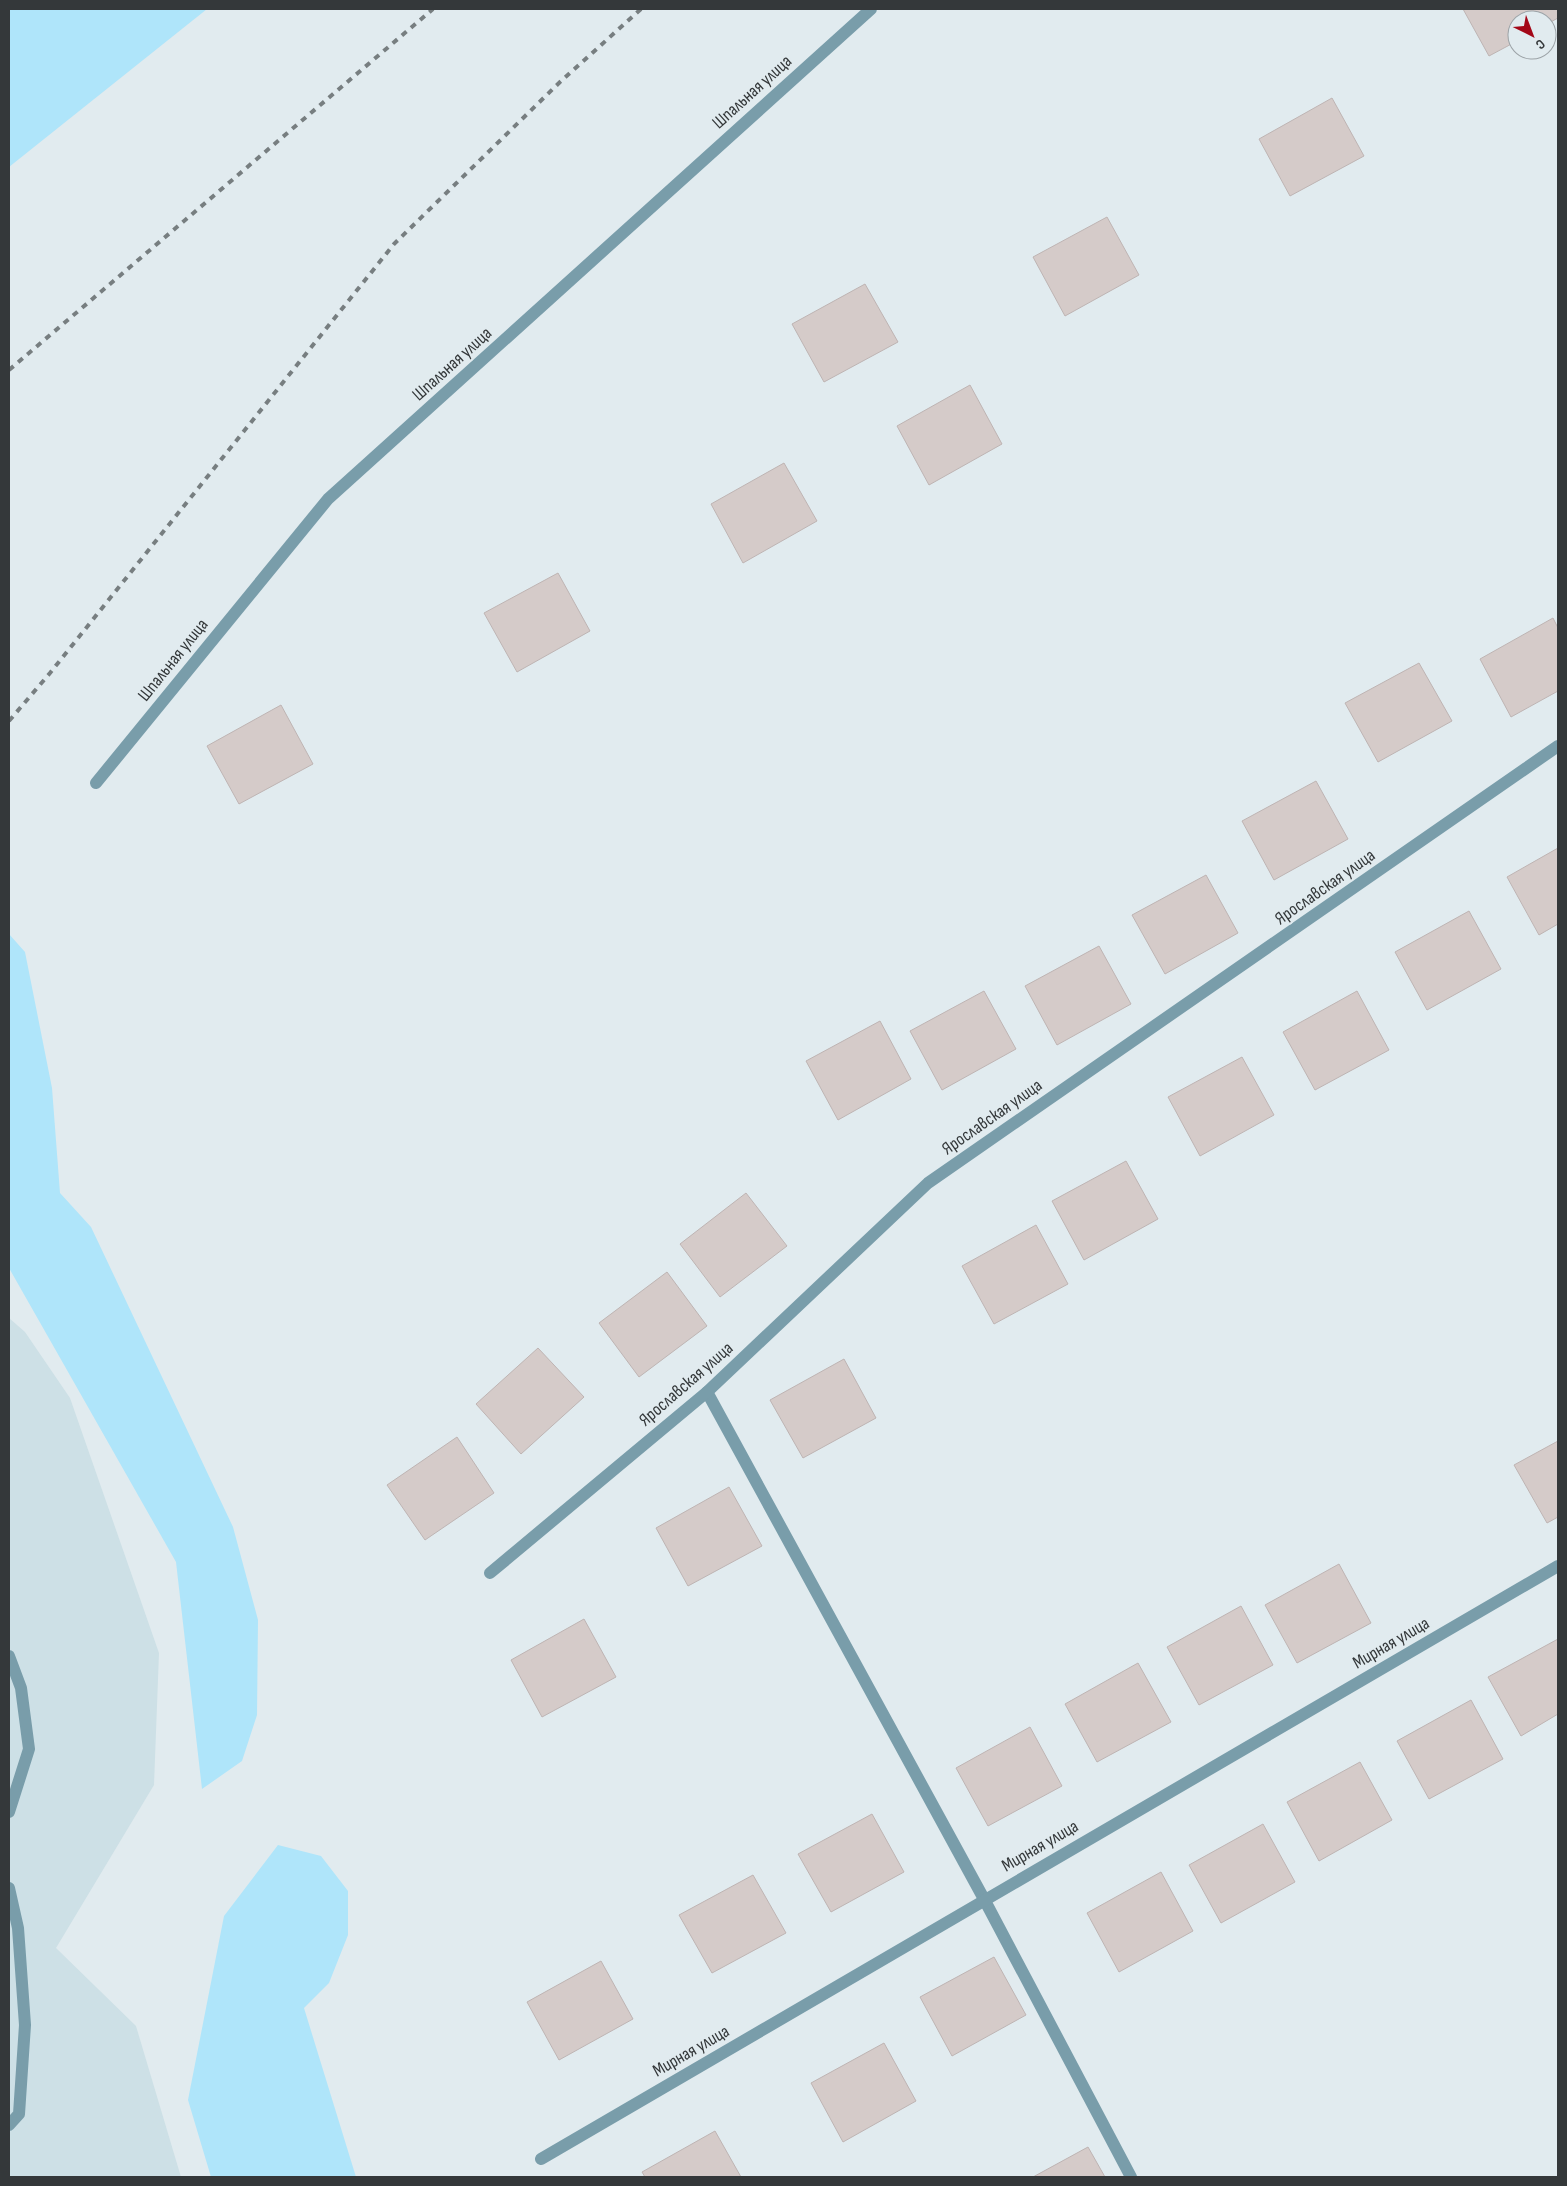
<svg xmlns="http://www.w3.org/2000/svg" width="1567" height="2186" font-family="'Sofia Sans Condensed',sans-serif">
  <rect width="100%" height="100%" fill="#e1ebef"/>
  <path fill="#cde0e6" d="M9,1318L25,1332L70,1398L159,1653L154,1785L56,1948L136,2026L181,2177H9Z"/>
  <g fill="#afe5fa">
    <path d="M9,9H207L9,167Z"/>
    <path d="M9,934L25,952L52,1088L60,1193L91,1227L233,1527L258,1620L257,1715L242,1761L202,1789L176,1562L9,1268Z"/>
    <path d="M278,1845L321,1856L348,1891V1935L329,1983L304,2008L356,2177H211L188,2100L224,1916Z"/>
  </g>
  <g fill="#d5cbc9" stroke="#beb4b3">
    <path d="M1463,9H1558V18L1547,24V20H1517V41L1489,56Z"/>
    <path d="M1332,98L1364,156L1290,196L1259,139Z"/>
    <path d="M1107,217L1139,275L1065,316L1033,257Z"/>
    <path d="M865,284L898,342L824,382L792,324Z"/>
    <path d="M970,385L1002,444L929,485L897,426Z"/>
    <path d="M784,463L817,521L743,563L711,504Z"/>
    <path d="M558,573L590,631L517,672L484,613Z"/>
    <path d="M1553,618L1558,628V691L1511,717L1480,659Z"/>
    <path d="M1419,663L1452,721L1378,762L1345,703Z"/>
    <path d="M281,705L313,764L239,804L207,746Z"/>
    <path d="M1316,781L1348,839L1274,880L1242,821Z"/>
    <path d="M1558,848V924L1539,935L1507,877Z"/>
    <path d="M1206,875L1238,933L1165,974L1132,915Z"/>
    <path d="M1469,911L1501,969L1427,1010L1395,952Z"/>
    <path d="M1099,946L1131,1004L1057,1045L1025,986Z"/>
    <path d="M984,991L1016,1049L942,1090L910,1031Z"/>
    <path d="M1357,991L1389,1050L1315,1090L1283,1032Z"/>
    <path d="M880,1021L911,1079L838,1120L806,1061Z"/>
    <path d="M1242,1057L1274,1115L1200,1156L1168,1097Z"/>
    <path d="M1126,1161L1158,1219L1084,1260L1052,1201Z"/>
    <path d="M746,1193L787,1246L720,1297L680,1244Z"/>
    <path d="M1036,1225L1068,1284L994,1324L962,1266Z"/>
    <path d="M667,1272L707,1326L639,1377L599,1323Z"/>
    <path d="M538,1348L584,1397L521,1454L476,1404Z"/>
    <path d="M844,1359L876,1418L803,1458L770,1400Z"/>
    <path d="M457,1437L494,1493L425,1540L387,1485Z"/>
    <path d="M1558,1441V1517L1547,1523L1514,1465Z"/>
    <path d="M729,1487L762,1546L688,1586L656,1528Z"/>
    <path d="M1339,1564L1371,1623L1297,1663L1265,1605Z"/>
    <path d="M1241,1606L1273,1665L1199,1705L1167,1647Z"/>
    <path d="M584,1619L616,1677L542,1717L511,1660Z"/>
    <path d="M1558,1639V1714L1521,1736L1488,1677Z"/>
    <path d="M1138,1663L1171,1722L1097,1762L1065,1704Z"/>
    <path d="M1471,1700L1503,1759L1429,1799L1397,1741Z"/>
    <path d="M1030,1727L1062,1786L988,1826L956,1768Z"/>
    <path d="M1360,1762L1392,1820L1319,1861L1287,1802Z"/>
    <path d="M872,1814L904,1872L831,1912L798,1854Z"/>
    <path d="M1263,1824L1295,1882L1221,1923L1189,1865Z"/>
    <path d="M1161,1872L1193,1931L1119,1972L1087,1913Z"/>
    <path d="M753,1875L786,1933L712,1973L679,1915Z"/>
    <path d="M994,1957L1026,2015L952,2056L920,1997Z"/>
    <path d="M601,1961L633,2019L559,2060L527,2002Z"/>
    <path d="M884,2043L916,2101L843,2142L811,2083Z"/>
    <path d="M715,2131L741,2177H645L642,2172Z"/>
    <path d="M1088,2147L1105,2177H1033Z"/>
  </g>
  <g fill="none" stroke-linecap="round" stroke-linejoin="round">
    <g stroke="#799daa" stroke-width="12">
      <path d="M96,783L328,499L871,9"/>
      <path d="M707,1392L984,1899L1131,2177"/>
      <path d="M490,1573L707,1392L928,1183L1558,746"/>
      <path d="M9,1656L21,1688L29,1749L9,1812"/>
      <path d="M9,1888L18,1928L25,2025L19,2114L9,2125"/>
      <path d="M541,2159L1558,1566"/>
    </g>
    <g stroke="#777e80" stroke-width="4" stroke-dasharray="6 6" stroke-linecap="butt">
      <path d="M9,370L433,9"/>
      <path d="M9,721L50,673L394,244L560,82L641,9"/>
    </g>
  </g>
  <g text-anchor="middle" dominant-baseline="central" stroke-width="4" stroke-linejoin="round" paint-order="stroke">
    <g font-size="18" fill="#34383a" stroke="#e1ebef">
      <text transform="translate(752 92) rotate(-42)">Шпальная улица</text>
      <text transform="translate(452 364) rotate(-42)">Шпальная улица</text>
      <text transform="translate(173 660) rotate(-51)">Шпальная улица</text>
      <text transform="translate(1325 887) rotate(-35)">Ярославская улица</text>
      <text transform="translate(992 1117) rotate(-35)">Ярославская улица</text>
      <text transform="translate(686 1384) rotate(-41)">Ярославская улица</text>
      <text transform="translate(1391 1643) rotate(-30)">Мирная улица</text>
      <text transform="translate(1040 1846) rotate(-30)">Мирная улица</text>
      <text transform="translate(691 2051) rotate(-30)">Мирная улица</text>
    </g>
  </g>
  <rect width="1567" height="2186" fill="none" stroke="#34383a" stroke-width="20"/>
  <g transform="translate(1532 35) rotate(138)"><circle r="24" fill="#e1ebef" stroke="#9ca3a7"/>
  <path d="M0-4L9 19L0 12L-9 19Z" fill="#a30718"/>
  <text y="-8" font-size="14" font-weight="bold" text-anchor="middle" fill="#34383a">С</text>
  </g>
</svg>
